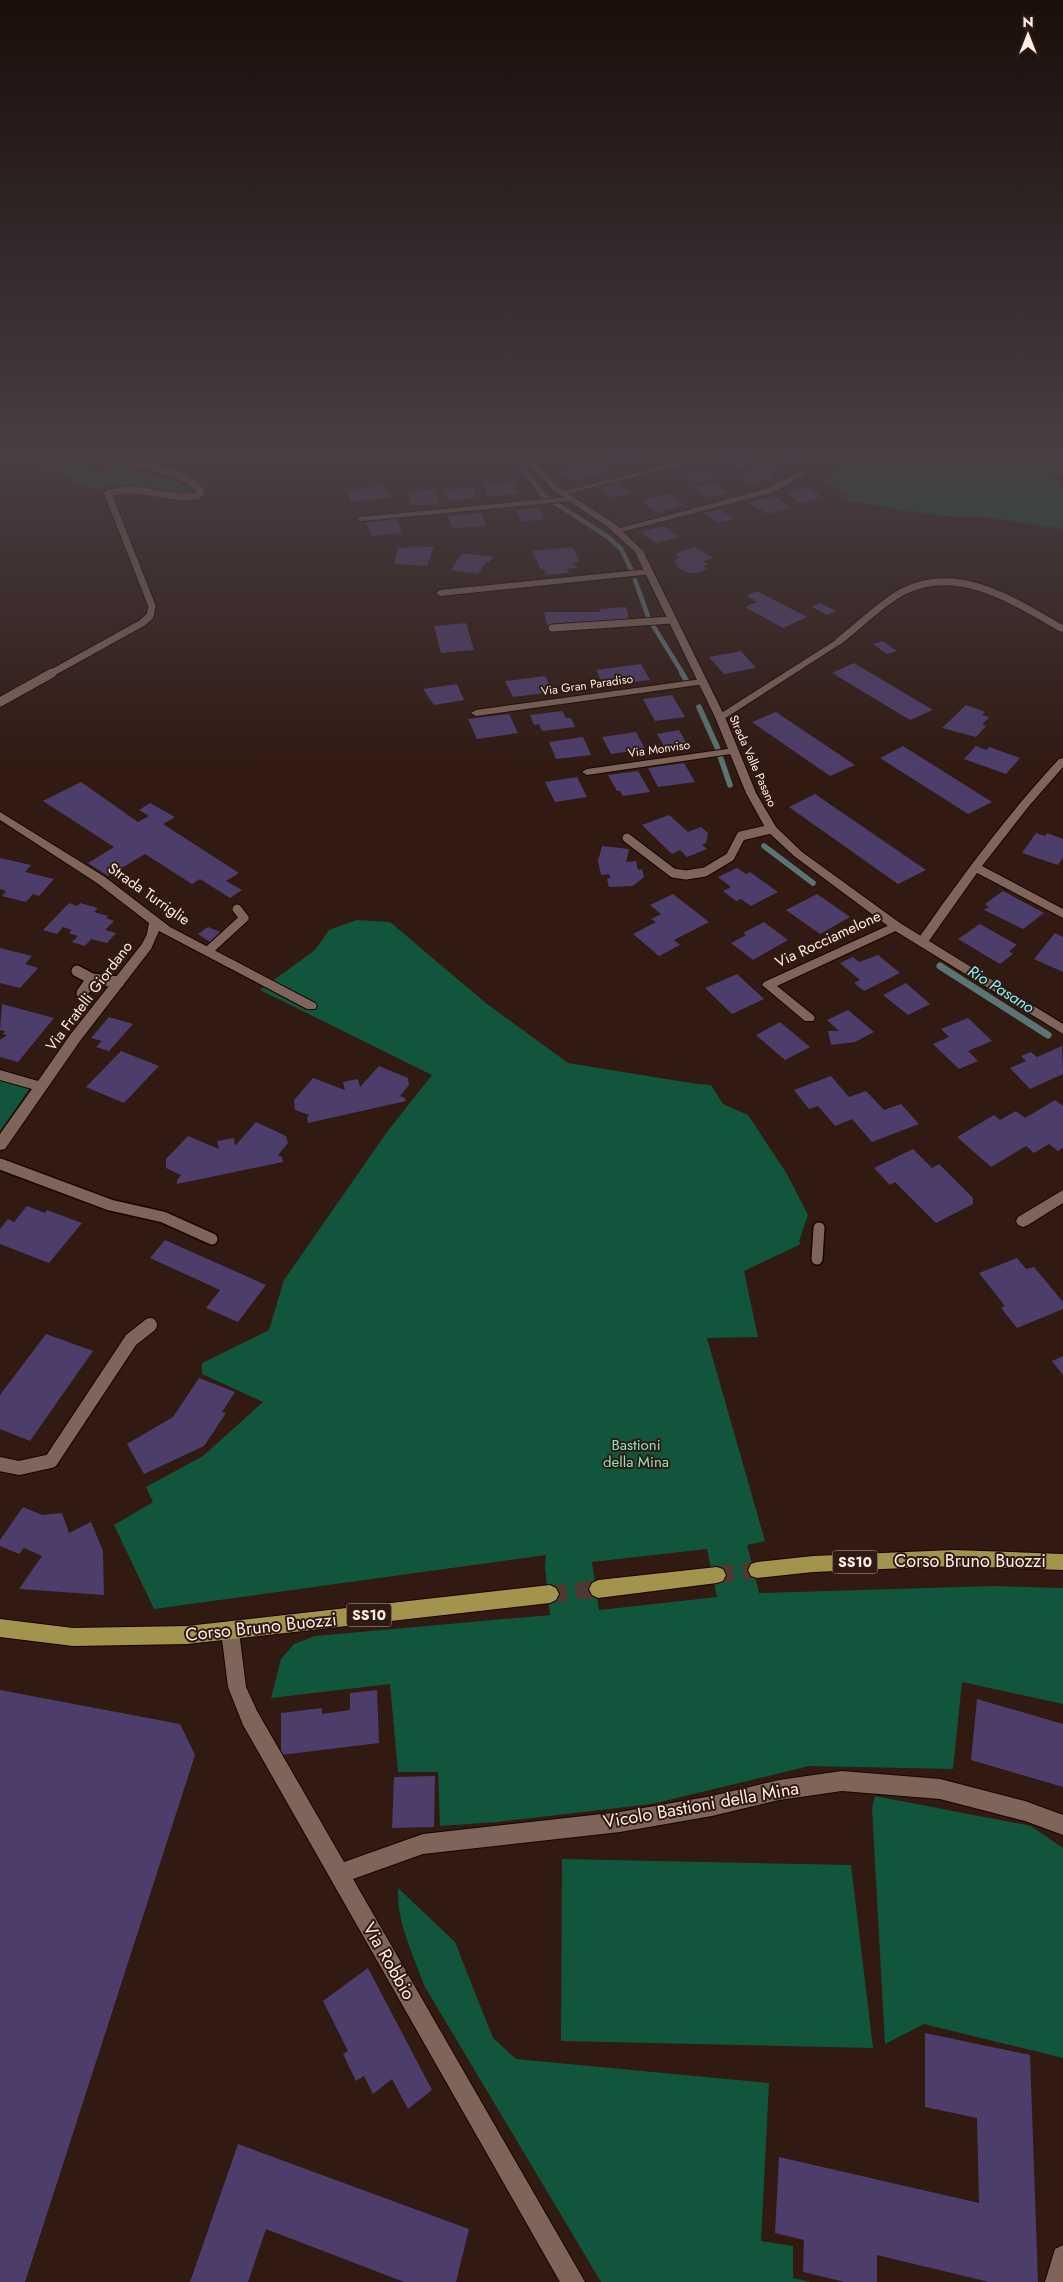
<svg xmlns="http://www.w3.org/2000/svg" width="1063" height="2282" font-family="Jost,sans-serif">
  <rect width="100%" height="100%" fill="#301a12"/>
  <g fill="#11553d" fill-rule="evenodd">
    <path d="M859,452H1063V475L1049,474L1063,489V529L987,517H955L915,512L838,499L851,495L821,480Z"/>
    <path d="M0,453L39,458L100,471L115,464L183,484L193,492L186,496L108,485L100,491L84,486L60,472L0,459Z"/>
    <path d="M357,920L390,922L487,1004L568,1063L697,1084L711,1085L723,1104L748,1115L787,1174L808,1215L799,1241L801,1244L744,1271L758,1337L707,1338L765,1541L747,1545L759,1593L993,1586L1063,1588V1704L962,1682L953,1769L809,1766L652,1804L497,1822L440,1826L438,1772H398L390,1684L271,1698L281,1659L294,1644L315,1636L550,1615L545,1567L546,1555L154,1609L114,1525L153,1502L146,1487L203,1456L263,1402L202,1374V1363L269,1330L284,1280L387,1132L432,1075L260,990L315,950L329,930ZM707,1549L717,1597L599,1610L592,1562Z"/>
    <path d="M0,1080L30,1088L0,1131Z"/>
    <path d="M875,1796L1031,1826L1063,1848V2058L924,2024L885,2044L872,1808Z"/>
    <path d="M562,1859L851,1865L873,2048L561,2041Z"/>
    <path d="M398,1888L455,1942L493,2038L516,2059L769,2083L761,2241L793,2246V2278L811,2282H601L425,1987C414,1957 396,1921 398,1888Z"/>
  </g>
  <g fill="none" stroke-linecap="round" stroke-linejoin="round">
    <g stroke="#5b7474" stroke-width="4.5">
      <path d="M510,452L544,496L608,537L621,549L631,569"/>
      <path d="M635,580L649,619L683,674"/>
    </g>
    <g stroke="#5b7474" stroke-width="5.5">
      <path d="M682,673L686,680"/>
      <path d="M699,707L717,747L730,785"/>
      <path d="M764,846L813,883"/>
    </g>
    <path stroke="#5b7474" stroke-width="7" d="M940,966L1048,1035"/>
  </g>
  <g fill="#4d3d6b">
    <path d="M674,452H699V453L681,457Z"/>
    <path d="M735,452L754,464L736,469L716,457Z"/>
    <path d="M629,453L642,462L621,467L609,458Z"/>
    <path d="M795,457L804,461L789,466L780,462Z"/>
    <path d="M597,462L609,472L570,481L557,472Z"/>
    <path d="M770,466L779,471L769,474L776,478L750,483L737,474Z"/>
    <path d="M705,469L717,477L696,483L682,473Z"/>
    <path d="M513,482L519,494L488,497L483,484Z"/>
    <path d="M616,483L630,493L611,498L597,488Z"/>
    <path d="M713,483L728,493L707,498L692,488Z"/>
    <path d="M384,485L392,497L352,502L346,491Z"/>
    <path d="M472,487L477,498L448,500L444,490Z"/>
    <path d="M808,487L823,497L800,503L786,493Z"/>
    <path d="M435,489L439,504L411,506L407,492Z"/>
    <path d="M669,494L685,505L657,513L641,501Z"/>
    <path d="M775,496L790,508L768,514L748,503Z"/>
    <path d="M539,508L545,519L521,522L516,510Z"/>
    <path d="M720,509L734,519L718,523L704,513Z"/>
    <path d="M481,513L486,526L453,528L448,516Z"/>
    <path d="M397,519L402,533L371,536L366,522Z"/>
    <path d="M664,526L679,537L655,543L640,532Z"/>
    <path d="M410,546L434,547L427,566L394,564L398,548H409Z"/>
    <path d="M573,547L580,562L574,563L577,568L567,569L569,573L546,575L544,570H541L532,551Z"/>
    <path d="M694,547L713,558L703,561L708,564L703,566L708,569L696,573H689L675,566L679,565L675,563L676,558L680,557L675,554Z"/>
    <path d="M462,553L493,557L489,562H486L478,574L451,570Z"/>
    <path d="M757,591L807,617L783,628L745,607L757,602L746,596Z"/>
    <path d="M820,603L836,611L827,615L812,607Z"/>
    <path d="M626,607L630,622L547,625L544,612H600L599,609Z"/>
    <path d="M466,623L474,650L441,653L434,626Z"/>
    <path d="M883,641L897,651L887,654L873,644Z"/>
    <path d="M741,651L756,668L724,674L709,657Z"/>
    <path d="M854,663L933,710L910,720L832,673Z"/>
    <path d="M641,664L650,680L604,686L596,670Z"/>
    <path d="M545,676L553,692L513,697L505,681Z"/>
    <path d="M457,684L464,700L434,705L423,689Z"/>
    <path d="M672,695L685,717L655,721L643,699Z"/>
    <path d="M966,705L985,712L982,715L989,717L982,725L986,726L976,737L942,728Z"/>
    <path d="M562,711L566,718H571L575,727L542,731L539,724L534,725L530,715Z"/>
    <path d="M776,712L855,765L830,776L752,722Z"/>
    <path d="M509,714L518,733L477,739L468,719Z"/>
    <path d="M679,730L688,746L666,749L657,734Z"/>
    <path d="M636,732L645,749L611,754L602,737Z"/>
    <path d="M583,737L591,755L556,759L549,742Z"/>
    <path d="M903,746L992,802L968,814L880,758Z"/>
    <path d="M976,746L987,750L989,747L1020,758L1006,774L964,759Z"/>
    <path d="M684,763L695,782L658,787L648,768Z"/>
    <path d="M638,771L650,792L623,796L620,791H617L608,775Z"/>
    <path d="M577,777L587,797L555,802L545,782Z"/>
    <path d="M81,782L138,822L149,816L139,810L150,803L175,817L163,824L239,873L226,881L242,890L230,898L200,879L192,884L145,854L108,876L88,863L114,847L43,801Z"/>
    <path d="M815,794L926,870L898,884L789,807Z"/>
    <path d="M669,815L688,832L701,827L708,833L706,843L702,845L707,849L687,857L680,850L672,854L642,825Z"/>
    <path d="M1036,833L1045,836L1047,833L1063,839V857L1058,865L1022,853Z"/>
    <path d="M602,846L629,849L626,862L636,861L638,870L642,869L644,877L633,886L609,887L607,879L610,878L609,874L601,875L598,861Z"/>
    <path d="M0,858L31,865L25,872L54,879L39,896L33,894L26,902L2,896L6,891L0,889Z"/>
    <path d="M737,868L746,874L750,872L778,892L751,906L741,899L736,901L723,891L731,887L718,877Z"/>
    <path d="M1003,891L1044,913L1023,929L984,910L989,907L985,904Z"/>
    <path d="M673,894L709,922L674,940L680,945L659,956L633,934L656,922L651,919L661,914L650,905Z"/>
    <path d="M817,894L850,917L820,934L786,910Z"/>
    <path d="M69,903L77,906L80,903L98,908L94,912L108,916L106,918L114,921L105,930L116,933L107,943L91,939L85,946L72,942L78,936L69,933L72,930L63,927L57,934L43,930Z"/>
    <path d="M764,922L788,940L753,960L731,943L746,935L743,933Z"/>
    <path d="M980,924L1017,945L1009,951L1013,954L1000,964L958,939Z"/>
    <path d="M208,927L220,932L210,942L198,934Z"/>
    <path d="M1055,933L1063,937V972L1034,959Z"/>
    <path d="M0,948L32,956L25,964L38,968L20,988L0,983Z"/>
    <path d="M878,955L900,973L864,991L854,983L860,980L840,963L853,957L859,962Z"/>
    <path d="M737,974L764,999L732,1014L705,988Z"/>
    <path d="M906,983L930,1004L908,1015L883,995Z"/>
    <path d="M2,1004L54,1018L18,1062L0,1057V1040L7,1035L3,1034L5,1031L0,1030Z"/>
    <path d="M848,1010L874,1032L855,1042L831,1045L828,1031H839L827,1020Z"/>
    <path d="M109,1017L133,1024L109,1051L96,1047L102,1041L91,1038Z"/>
    <path d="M968,1018L992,1041L968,1051L978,1061L959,1069L933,1044L949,1037L941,1029Z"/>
    <path d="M780,1022L810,1047L785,1060L756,1035Z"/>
    <path d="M1062,1046L1063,1074L1030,1089L1010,1068L1026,1061L1021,1056L1031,1052L1037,1057Z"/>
    <path d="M121,1051L159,1066L124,1103L86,1087Z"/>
    <path d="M379,1066L408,1078L409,1085L400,1096L405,1098L406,1101L308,1123L307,1118L309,1115L295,1110L294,1100L313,1078L345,1090L343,1082L358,1079L360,1087Z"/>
    <path d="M831,1076L849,1097L866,1091L884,1110L901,1104L919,1124L872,1142L852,1119L835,1126L818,1106L809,1109L794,1090Z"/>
    <path d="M1055,1100L1063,1106V1148L1058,1151L1049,1144L1034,1153L1026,1146L991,1167L957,1137L994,1115L1000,1120L1016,1111L1025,1118Z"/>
    <path d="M256,1122L286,1136L288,1143L278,1155L282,1157L283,1162L177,1184V1180L181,1175L166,1168V1159L188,1136L219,1149L217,1141L234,1138L235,1146Z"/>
    <path d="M913,1149L932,1168L939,1164L973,1198V1204L936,1223L895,1182L890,1185L874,1168Z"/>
    <path d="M27,1206L45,1213L47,1210L82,1223L49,1263L0,1244V1229L8,1219L14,1222Z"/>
    <path d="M165,1240L266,1285L238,1322L206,1308L220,1290L150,1258Z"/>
    <path d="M1017,1258L1026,1269L1034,1267L1063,1302V1309L1017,1328L1001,1308L1005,1306L979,1273Z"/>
    <path d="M46,1334L93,1351L30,1441L0,1429V1395Z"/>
    <path d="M1063,1356V1375L1052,1361Z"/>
    <path d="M199,1378L235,1392L222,1412L226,1413L204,1446L144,1474L127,1444L173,1417Z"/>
    <path d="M23,1507L42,1515L62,1513L69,1533L91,1522L103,1551L104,1595L19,1589L42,1556L24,1548L19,1554L0,1546V1540Z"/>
    <path d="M0,1690L180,1724L195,1755L25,2282H0Z"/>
    <path d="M377,1690L379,1743L281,1755V1713L322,1708V1714L350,1710V1693Z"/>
    <path d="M977,1699L1063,1724V1787L971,1760Z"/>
    <path d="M435,1776L434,1827L392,1828L394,1777Z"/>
    <path d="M368,1968L432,2090L408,2109L392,2079L373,2094L364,2076L356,2081L343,2054L348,2051L323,2001Z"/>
    <path d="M925,2033L1030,2055L1038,2282H989L877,2255V2282H845L803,2272L804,2240L775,2233L779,2157L979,2203L977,2118L925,2107Z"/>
    <path d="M238,2144L469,2229L456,2282H404L266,2229L248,2282H190Z"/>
  </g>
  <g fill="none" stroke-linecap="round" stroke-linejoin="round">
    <g stroke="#4f3a32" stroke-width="17" stroke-dasharray="17 9" stroke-linecap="butt">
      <path d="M717,1575L757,1570"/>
      <path d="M550,1594L598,1589"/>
    </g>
    <defs>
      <g id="service-far3">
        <path d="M445,452L503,459L526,458"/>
        <path d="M552,628L672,620"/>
        <path d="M839,641C860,625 879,605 902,592C958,563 1013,601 1061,628"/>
        <path d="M50,674L142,623L150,616L152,606L108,494C137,482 167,501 197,496L201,491C182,471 146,466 120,459"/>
      </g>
      <g id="service-far2">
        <path d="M0,702L52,673"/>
        <path d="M627,838L673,873L686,875L705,872L730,857L741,836L771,829"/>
        <path d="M208,951L244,918L237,909"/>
      </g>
      <g id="service-far1">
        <path d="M77,971L92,979L119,982"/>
        <path d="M82,993L92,979"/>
        <path d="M0,1164L110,1205L163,1217L212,1239"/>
        <path d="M817,1259L819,1228"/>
      </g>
      <path id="service" d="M0,1464L19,1468L51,1461L131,1340L150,1325"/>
      <g id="minor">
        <path d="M693,458H696V462L561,495L557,493Z"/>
        <path d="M801,471L808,473L772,493L617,533L613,530L766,489Z"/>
        <path d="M569,497H572V501L361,521L357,519L361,517Z"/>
        <path d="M649,569L652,570V574L440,596L436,593L440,590Z"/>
        <path d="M839,638L844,641L842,643L724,719H716L715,717Z"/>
        <path d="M702,679L705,680V684L476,716L471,713L476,710Z"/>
        <path d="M734,748L739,751L738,753L587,775L582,772L587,769Z"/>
        <path d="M1063,758V767L1029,806L982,866L1063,909V918L977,873L926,945H918L916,942L918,939C962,876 1006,816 1059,759Z"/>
        <path d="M0,812L105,877L170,927L315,1003L317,1006L315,1009H307L159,931L151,949L80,1041L5,1149L0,1150V1134L32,1089L0,1080V1070L38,1081L70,1035L142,944L147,934L149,923L97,883L0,820Z"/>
        <path d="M896,922L900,923L902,926L900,929L777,986L813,1015L815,1018L813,1021H805L762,985L764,982Z"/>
        <path d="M1063,1190V1203L1028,1225L1023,1227L1018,1225L1016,1221L1018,1217Z"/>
        <path d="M230,1622L236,1625L239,1631L246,1687L257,1711L344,1862L423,1834L620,1812L712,1796L779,1780L842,1771L940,1779L1025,1801L1063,1815V1835L1025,1821L940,1799L842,1791L779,1800L712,1816L620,1832L423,1854L353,1879L585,2282H560L243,1725L228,1687L221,1631L224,1625Z"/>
        <path d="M1063,2245V2282H1045L1055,2249Z"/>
      </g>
      <path id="tertiary" d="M517,452H525L558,487L615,524L643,551L725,717L756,793L776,827L802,852L900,923L1063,1024V1034L892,929L794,856L767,831L746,793L715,717L635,552L609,528L553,490Z"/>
      <g id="primary">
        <path d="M953,1550L1063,1554V1570L953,1566L813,1572L757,1578L751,1576L748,1570L751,1564L757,1562L813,1556Z"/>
        <path d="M717,1567L723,1569L726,1575L723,1581L717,1583L598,1598L592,1595L589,1589L592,1583L598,1580Z"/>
        <path d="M550,1585L556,1588L559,1594L556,1600L550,1603L187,1644L73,1646L0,1637V1619L73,1628L187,1626Z"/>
      </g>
    </defs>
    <use href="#service-far3" stroke="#170501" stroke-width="9"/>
    <use href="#service-far2" stroke="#170501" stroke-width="11"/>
    <use href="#service-far1" stroke="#170501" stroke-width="14"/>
    <use href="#service" stroke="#170501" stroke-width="16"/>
    <use href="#minor" stroke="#170501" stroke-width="2"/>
    <use href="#tertiary" stroke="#170501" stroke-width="2"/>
    <use href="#primary" stroke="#170501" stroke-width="2"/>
    <use href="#service-far3" stroke="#7f645a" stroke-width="7"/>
    <use href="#service-far2" stroke="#7f645a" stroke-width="9"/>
    <use href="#service-far1" stroke="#7f645a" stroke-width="11"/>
    <use href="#service" stroke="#7f645a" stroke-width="14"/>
    <use href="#minor" fill="#7f645a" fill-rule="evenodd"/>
    <use href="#tertiary" fill="#7f645a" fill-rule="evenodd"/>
    <use href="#primary" fill="#a2944c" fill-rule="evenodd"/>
  </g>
  <linearGradient id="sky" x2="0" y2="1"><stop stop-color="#1a0e0a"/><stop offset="0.59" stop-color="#483e44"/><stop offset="1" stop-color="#483e44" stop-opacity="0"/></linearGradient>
  <rect width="1063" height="771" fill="url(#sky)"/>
  <g text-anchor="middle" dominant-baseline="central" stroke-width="4" stroke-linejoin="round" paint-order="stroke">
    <g font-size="12" fill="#feeee8" stroke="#301a12">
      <text transform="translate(587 685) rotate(-8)">Via Gran Paradiso</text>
      <text transform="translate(659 749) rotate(-8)">Via Monviso</text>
      <text transform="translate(753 761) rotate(66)">Strada Valle Pasano</text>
    </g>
    <g fill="#301a12" stroke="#c0aea8" stroke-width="1">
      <rect x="832.5" y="1550.5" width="45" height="23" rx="4"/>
      <rect x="346.5" y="1603.5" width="45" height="23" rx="4"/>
    </g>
    <g font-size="14" font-weight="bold" fill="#feeee8">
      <text x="855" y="1562">SS10</text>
      <text x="369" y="1615">SS10</text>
    </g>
    <g font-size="15" fill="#feeee8" stroke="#301a12">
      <text transform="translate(149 894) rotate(35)">Strada Turriglie</text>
      <text transform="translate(828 939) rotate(-25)">Via Rocciamelone</text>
      <text transform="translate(89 996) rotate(-53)">Via Fratelli Giordano</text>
    </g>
    <g font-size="15" fill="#84e1b9" stroke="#301a12">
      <text x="636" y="1445">Bastioni<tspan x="636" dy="17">della Mina</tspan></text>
    </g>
    <g font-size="16" font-style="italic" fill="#7df2fd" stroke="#301a12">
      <text transform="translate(1001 989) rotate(32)">Rio Pasano</text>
    </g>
    <g font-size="18" fill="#feeee8" stroke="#301a12">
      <text x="970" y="1561">Corso Bruno Buozzi</text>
      <text transform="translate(261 1627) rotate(-6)">Corso Bruno Buozzi</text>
      <text transform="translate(701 1805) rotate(-10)">Vicolo Bastioni della Mina</text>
      <text transform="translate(389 1961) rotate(60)">Via Robbio</text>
    </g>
  </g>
  <g transform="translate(1028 35)" stroke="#301a12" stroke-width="4" paint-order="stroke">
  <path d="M0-4L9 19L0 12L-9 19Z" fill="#feeee8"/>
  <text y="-8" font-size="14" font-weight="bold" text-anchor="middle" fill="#feeee8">N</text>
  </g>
</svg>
